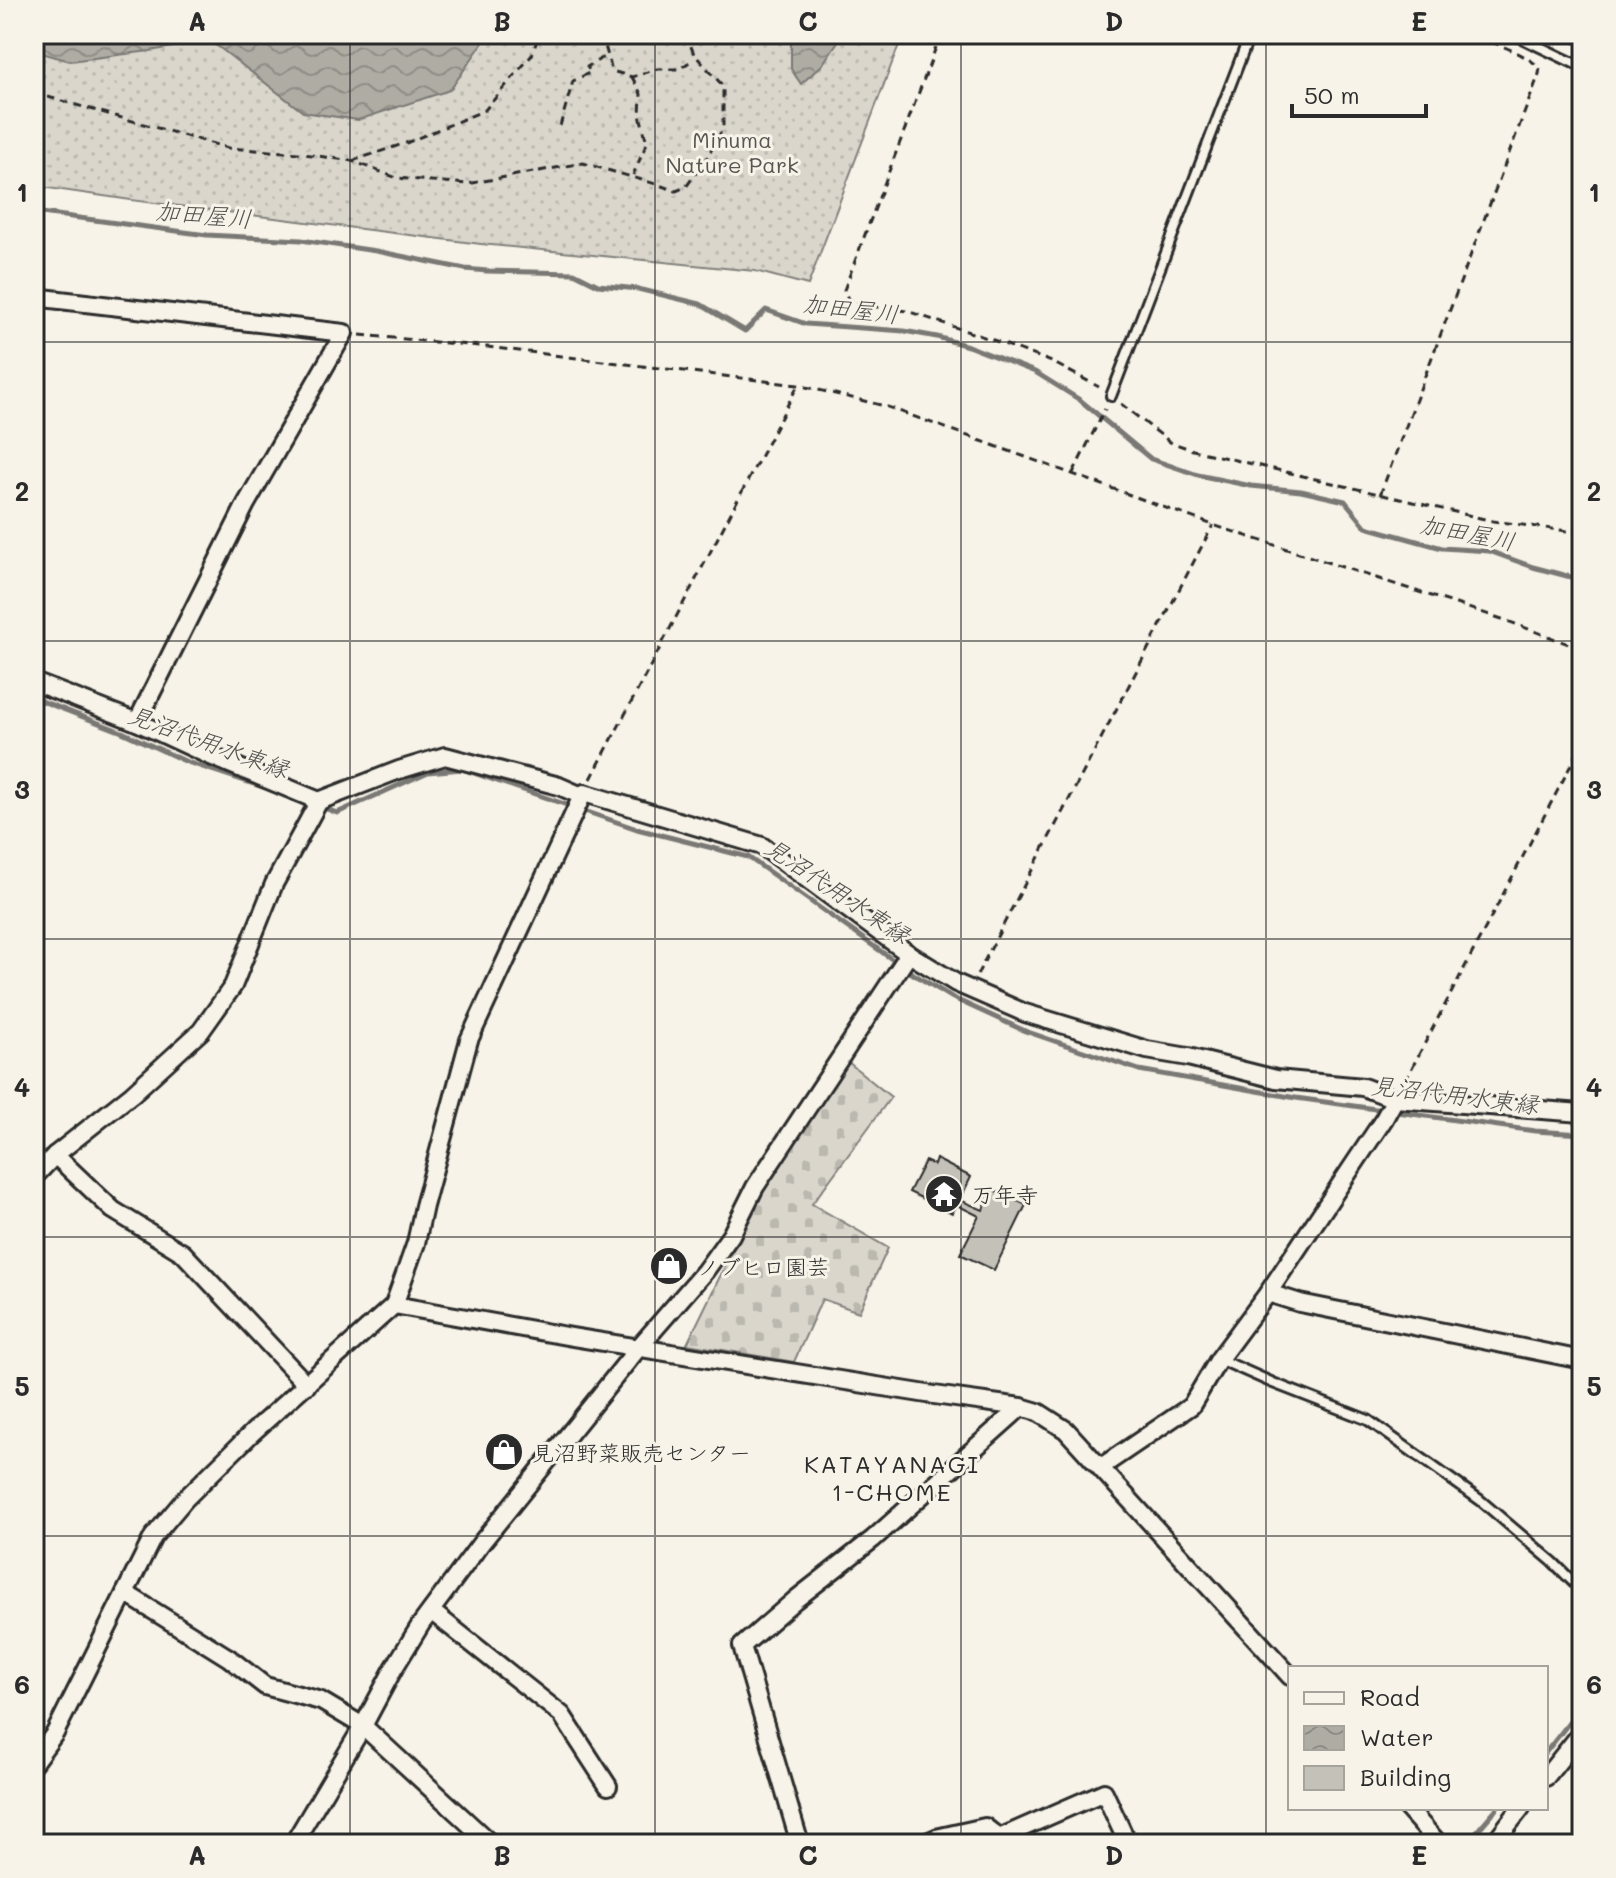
<svg xmlns="http://www.w3.org/2000/svg" width="1616" height="1878" font-family="Mali,'Klee One',sans-serif">
  <defs>
    <pattern id="grass-dots" width="8" height="8" patternUnits="userSpaceOnUse" patternTransform="scale(2)"><rect width="8" height="8" fill="#dad6cc"/><path d="M2 2h.1M6 6h.1" fill="none" stroke="#bbb8af" stroke-width="1.8" stroke-linecap="round"/></pattern>
    <pattern id="cemetery-stones" width="16" height="16" patternUnits="userSpaceOnUse" patternTransform="scale(2)"><rect width="16" height="16" fill="#dad6cc"/><path d="M2 7V4a2 2 0 0 1 4 0v3zM10 15v-3a2 2 0 0 1 4 0v3z" fill="#bbb8af"/></pattern>
    <pattern id="water-waves" width="16" height="10" patternUnits="userSpaceOnUse" patternTransform="scale(2)"><rect width="16" height="10" fill="#afaca4"/><path d="M0 5q4-4 8 0t8 0" fill="none" stroke="#8f8c86"/></pattern>
  </defs>
  <rect width="100%" height="100%" fill="#f7f3e8"/>
  <filter id="ink" filterUnits="userSpaceOnUse"><feTurbulence type="fractalNoise" baseFrequency=".0125" numOctaves="2"/><feDisplacementMap in="SourceGraphic" scale="16" xChannelSelector="R" yChannelSelector="G"/><feConvolveMatrix kernelMatrix="1 2 1 2 8 2 1 2 1" color-interpolation-filters="sRGB"/></filter>
  <g filter="url(#ink)">
    <path fill="url(#grass-dots)" stroke="#82807c" stroke-width="2" d="M34,34H903L808,285L755,271L481,244L131,200L34,186Z"/>
    <path fill="url(#cemetery-stones)" stroke="#82807c" stroke-width="2" d="M848,1062L891,1097L812,1204L888,1248L859,1312L822,1299L794,1362L687,1344L767,1180Z"/>
    <g fill="url(#water-waves)" stroke="#7a7874" stroke-width="2">
      <path d="M34,34H489L450,90L358,120L303,112L220,48L208,41L150,51L70,61L34,51Z"/>
      <path d="M780,34H843L822,65L801,84L791,69V39Z"/>
    </g>
    <g fill="none" stroke-linecap="round" stroke-linejoin="round">
      <g stroke="#7a7874" stroke-width="5">
        <path d="M34,212L207,235L301,240L376,251L465,269L487,271L574,273L598,285L638,289L700,304L745,331L766,310L806,324L904,331L937,337L968,346L1035,372L1080,400L1151,459L1198,475L1251,486L1301,491L1345,501L1366,527L1442,548L1489,551L1533,567L1582,580"/>
        <path d="M34,698L122,732L187,762L272,790"/>
        <path d="M319,806L337,813L428,772L462,769L637,829L748,857L910,972L953,998L1025,1031L1139,1070L1296,1098L1535,1131L1582,1134"/>
        <path d="M1546,1752L1582,1706"/>
        <path d="M1466,1844L1497,1808"/>
      </g>
      <path stroke="#afaca4" stroke-width="18" d="M1572,34L1582,38"/>
    </g>
    <path fill="#c4c1b9" stroke="#2b2b2b" stroke-width="2" d="M936,1159L971,1177L960,1200L983,1210L992,1189L1026,1205L994,1270L960,1254L979,1216L957,1205L952,1213L909,1192L925,1161L934,1165Z"/>
    <g fill="none" stroke-linecap="round" stroke-linejoin="round">
      <defs>
        <g id="lane">
          <path d="M1513,34L1582,67"/>
          <path d="M1111,396L1250,34"/>
          <path d="M1219,1359L1273,1383L1368,1420L1480,1500L1553,1562L1582,1591"/>
        </g>
        <g id="street">
          <path d="M34,297L344,333L246,504L137,722"/>
          <path d="M34,682L137,722L206,754L319,801"/>
          <path d="M584,793L762,846L909,954L956,983L1025,1013L1147,1050L1188,1057L1276,1079L1363,1087L1395,1099L1582,1113"/>
          <path d="M55,1155L113,1210L183,1253L307,1385"/>
          <path d="M34,1177L55,1155L132,1094L201,1031L233,986L274,884L319,801L399,770L445,756L559,786L582,796L469,1040L424,1206L416,1243L394,1305L253,1432L185,1499L153,1537L55,1733L34,1762"/>
          <path d="M1268,1293L1300,1303L1582,1360"/>
          <path d="M394,1305L572,1337L927,1394L1021,1407L1038,1412L1066,1430L1290,1676"/>
          <path d="M1101,1467L1191,1406L1219,1359L1268,1293L1384,1119L1395,1099"/>
          <path d="M125,1593L229,1658L265,1686L321,1701L363,1726L491,1844"/>
          <path d="M431,1611L562,1715L608,1786"/>
          <path d="M1546,1777L1582,1732"/>
          <path d="M1407,1808L1439,1844"/>
          <path d="M293,1844L363,1726L394,1668L421,1624L482,1542L639,1347L705,1271L731,1235L755,1187L909,954"/>
          <path d="M800,1844L742,1646L795,1600L873,1539L1021,1407"/>
          <path d="M922,1844L936,1838L985,1827L999,1838L1104,1792L1128,1844"/>
          <path d="M1493,1844L1521,1808"/>
        </g>
      </defs>
      <use href="#lane" stroke="#2b2b2b" stroke-width="14"/>
      <use href="#street" stroke="#2b2b2b" stroke-width="22"/>
      <g stroke="#2b2b2b" stroke-width="3" stroke-dasharray="8 6" stroke-linecap="butt">
        <path d="M607,34L604,42L612,71L632,77L657,69H679L694,59"/>
        <path d="M941,34L844,290L848,299L854,304L907,311L996,341L1052,362L1099,387"/>
        <path d="M632,77L641,94L640,115L647,143L633,175"/>
        <path d="M34,93L228,148L298,153L352,161L397,178L467,184L583,163L656,184L676,191L686,187L708,156L723,128V86L694,54L686,34"/>
        <path d="M560,126L573,81L591,72L587,67L607,55"/>
        <path d="M352,161L406,143L485,110L532,55L539,34"/>
        <path d="M360,335L479,346L798,385L885,406L1213,525L1502,619L1582,649"/>
        <path d="M1121,404L1170,442L1193,450L1493,521L1582,533"/>
        <path d="M1073,473L1105,409"/>
        <path d="M1380,495L1539,74L1540,68C1522,51 1494,44 1472,34"/>
        <path d="M591,779L798,385"/>
        <path d="M977,975L1213,525"/>
        <path d="M1405,1081L1582,744"/>
      </g>
      <use href="#lane" stroke="#f7f3e8" stroke-width="8"/>
      <use href="#street" stroke="#f7f3e8" stroke-width="16"/>
    </g>
  </g>
  <path fill="none" stroke="#2b2b2b" stroke-width="2" stroke-opacity="0.55" d="M350,34V1844M655,34V1844M961,34V1844M1266,34V1844M34,342H1582M34,641H1582M34,939H1582M34,1237H1582M34,1536H1582"/>
  <defs>
    <symbol id="temple-disc" viewBox="-11 -11 22 22"><circle r="9.5" fill="#2b2b2b" stroke="#f7f3e8"/><path d="M0-6L5-2H3V0L6.5 2.5H4V6H1.5V3h-3V6H-4V2.5H-6.5L-3 0V-2H-5Z" fill="#fff"/></symbol>
    <symbol id="shop-disc" viewBox="-11 -11 22 22"><circle r="9.5" fill="#2b2b2b" stroke="#f7f3e8"/><path d="M-5-2.5h2.3a2.7 3.5 0 0 1 5.4 0H5L5.5 6h-11ZM-1.5-2.5h3a1.5 2.3 0 0 0-3 0Z" fill="#fff"/></symbol>
  </defs>
  <g fill-rule="evenodd">
    <use href="#temple-disc" x="922" y="1172" width="44" height="44"/>
    <use href="#shop-disc" x="647" y="1244" width="44" height="44"/>
    <use href="#shop-disc" x="482" y="1430" width="44" height="44"/>
  </g>
  <g text-anchor="middle" dominant-baseline="central" stroke-width="6" stroke-linejoin="round" paint-order="stroke">
    <g font-size="22" fill="#575653" stroke="#f7f3e8">
      <text x="732" y="139">Minuma<tspan x="732" dy="25">Nature Park</tspan></text>
    </g>
    <g font-size="22" fill="#2b2b2b" stroke="#f7f3e8" text-anchor="start">
      <text x="972" y="1194">万年寺</text>
      <text x="697" y="1266">ノブヒロ園芸</text>
      <text x="532" y="1452">見沼野菜販売センター</text>
    </g>
    <g font-size="24" font-style="italic" fill="#53524f" stroke="#f7f3e8">
      <text transform="translate(204 214) rotate(5)">加田屋川</text>
      <text transform="translate(851 308) rotate(7)">加田屋川</text>
      <text transform="translate(1468 532) rotate(11)">加田屋川</text>
      <text transform="translate(209 741) rotate(20)">見沼代用水東縁</text>
      <text transform="translate(838 890) rotate(34)">見沼代用水東縁</text>
      <text transform="translate(1455 1094) rotate(7)">見沼代用水東縁</text>
    </g>
    <g font-size="24" letter-spacing="2" fill="#2b2b2b" stroke="#f7f3e8">
      <text x="892" y="1463">KATAYANAGI<tspan x="892" dy="28">1-CHOME</tspan></text>
    </g>
  </g>
  <rect width="1616" height="1878" fill="none" stroke="#f7f3e8" stroke-width="88"/>
  <rect x="1288" y="1666" width="260" height="144" fill="#f7f3e8" stroke="#a5a39c" stroke-width="2"/>
  <rect x="1304" y="1692" width="40" height="12" fill="#f7f3e8" stroke="#a5a39c" stroke-width="2"/>
  <text x="1360" y="1706" font-size="24" fill="#2b2b2b">Road</text>
  <rect x="1304" y="1726" width="40" height="24" fill="url(#water-waves)" stroke="#a5a39c" stroke-width="2"/>
  <text x="1360" y="1746" font-size="24" fill="#2b2b2b">Water</text>
  <rect x="1304" y="1766" width="40" height="24" fill="#c4c1b9" stroke="#a5a39c" stroke-width="2"/>
  <text x="1360" y="1786" font-size="24" fill="#2b2b2b">Building</text>
  <path d="M1292 104v12h134v-12" fill="none" stroke="#2b2b2b" stroke-width="4"/>
  <text x="1304" y="104" font-size="24" fill="#2b2b2b" stroke="#f7f3e8" stroke-width="6" paint-order="stroke">50 m</text>
  <rect x="44" y="44" width="1528" height="1790" fill="none" stroke="#2b2b2b" stroke-width="3"/>
  <g font-size="26" text-anchor="middle" font-weight="bold" fill="#2b2b2b">
    <text x="197" y="31">A</text>
    <text x="502" y="31">B</text>
    <text x="808" y="31">C</text>
    <text x="1114" y="31">D</text>
    <text x="1419" y="31">E</text>
    <text x="22" y="202">1</text>
    <text x="1594" y="202">1</text>
    <text x="22" y="501">2</text>
    <text x="1594" y="501">2</text>
    <text x="22" y="799">3</text>
    <text x="1594" y="799">3</text>
    <text x="22" y="1097">4</text>
    <text x="1594" y="1097">4</text>
    <text x="22" y="1396">5</text>
    <text x="1594" y="1396">5</text>
    <text x="22" y="1694">6</text>
    <text x="1594" y="1694">6</text>
    <text x="197" y="1865">A</text>
    <text x="502" y="1865">B</text>
    <text x="808" y="1865">C</text>
    <text x="1114" y="1865">D</text>
    <text x="1419" y="1865">E</text>
  </g>
</svg>
